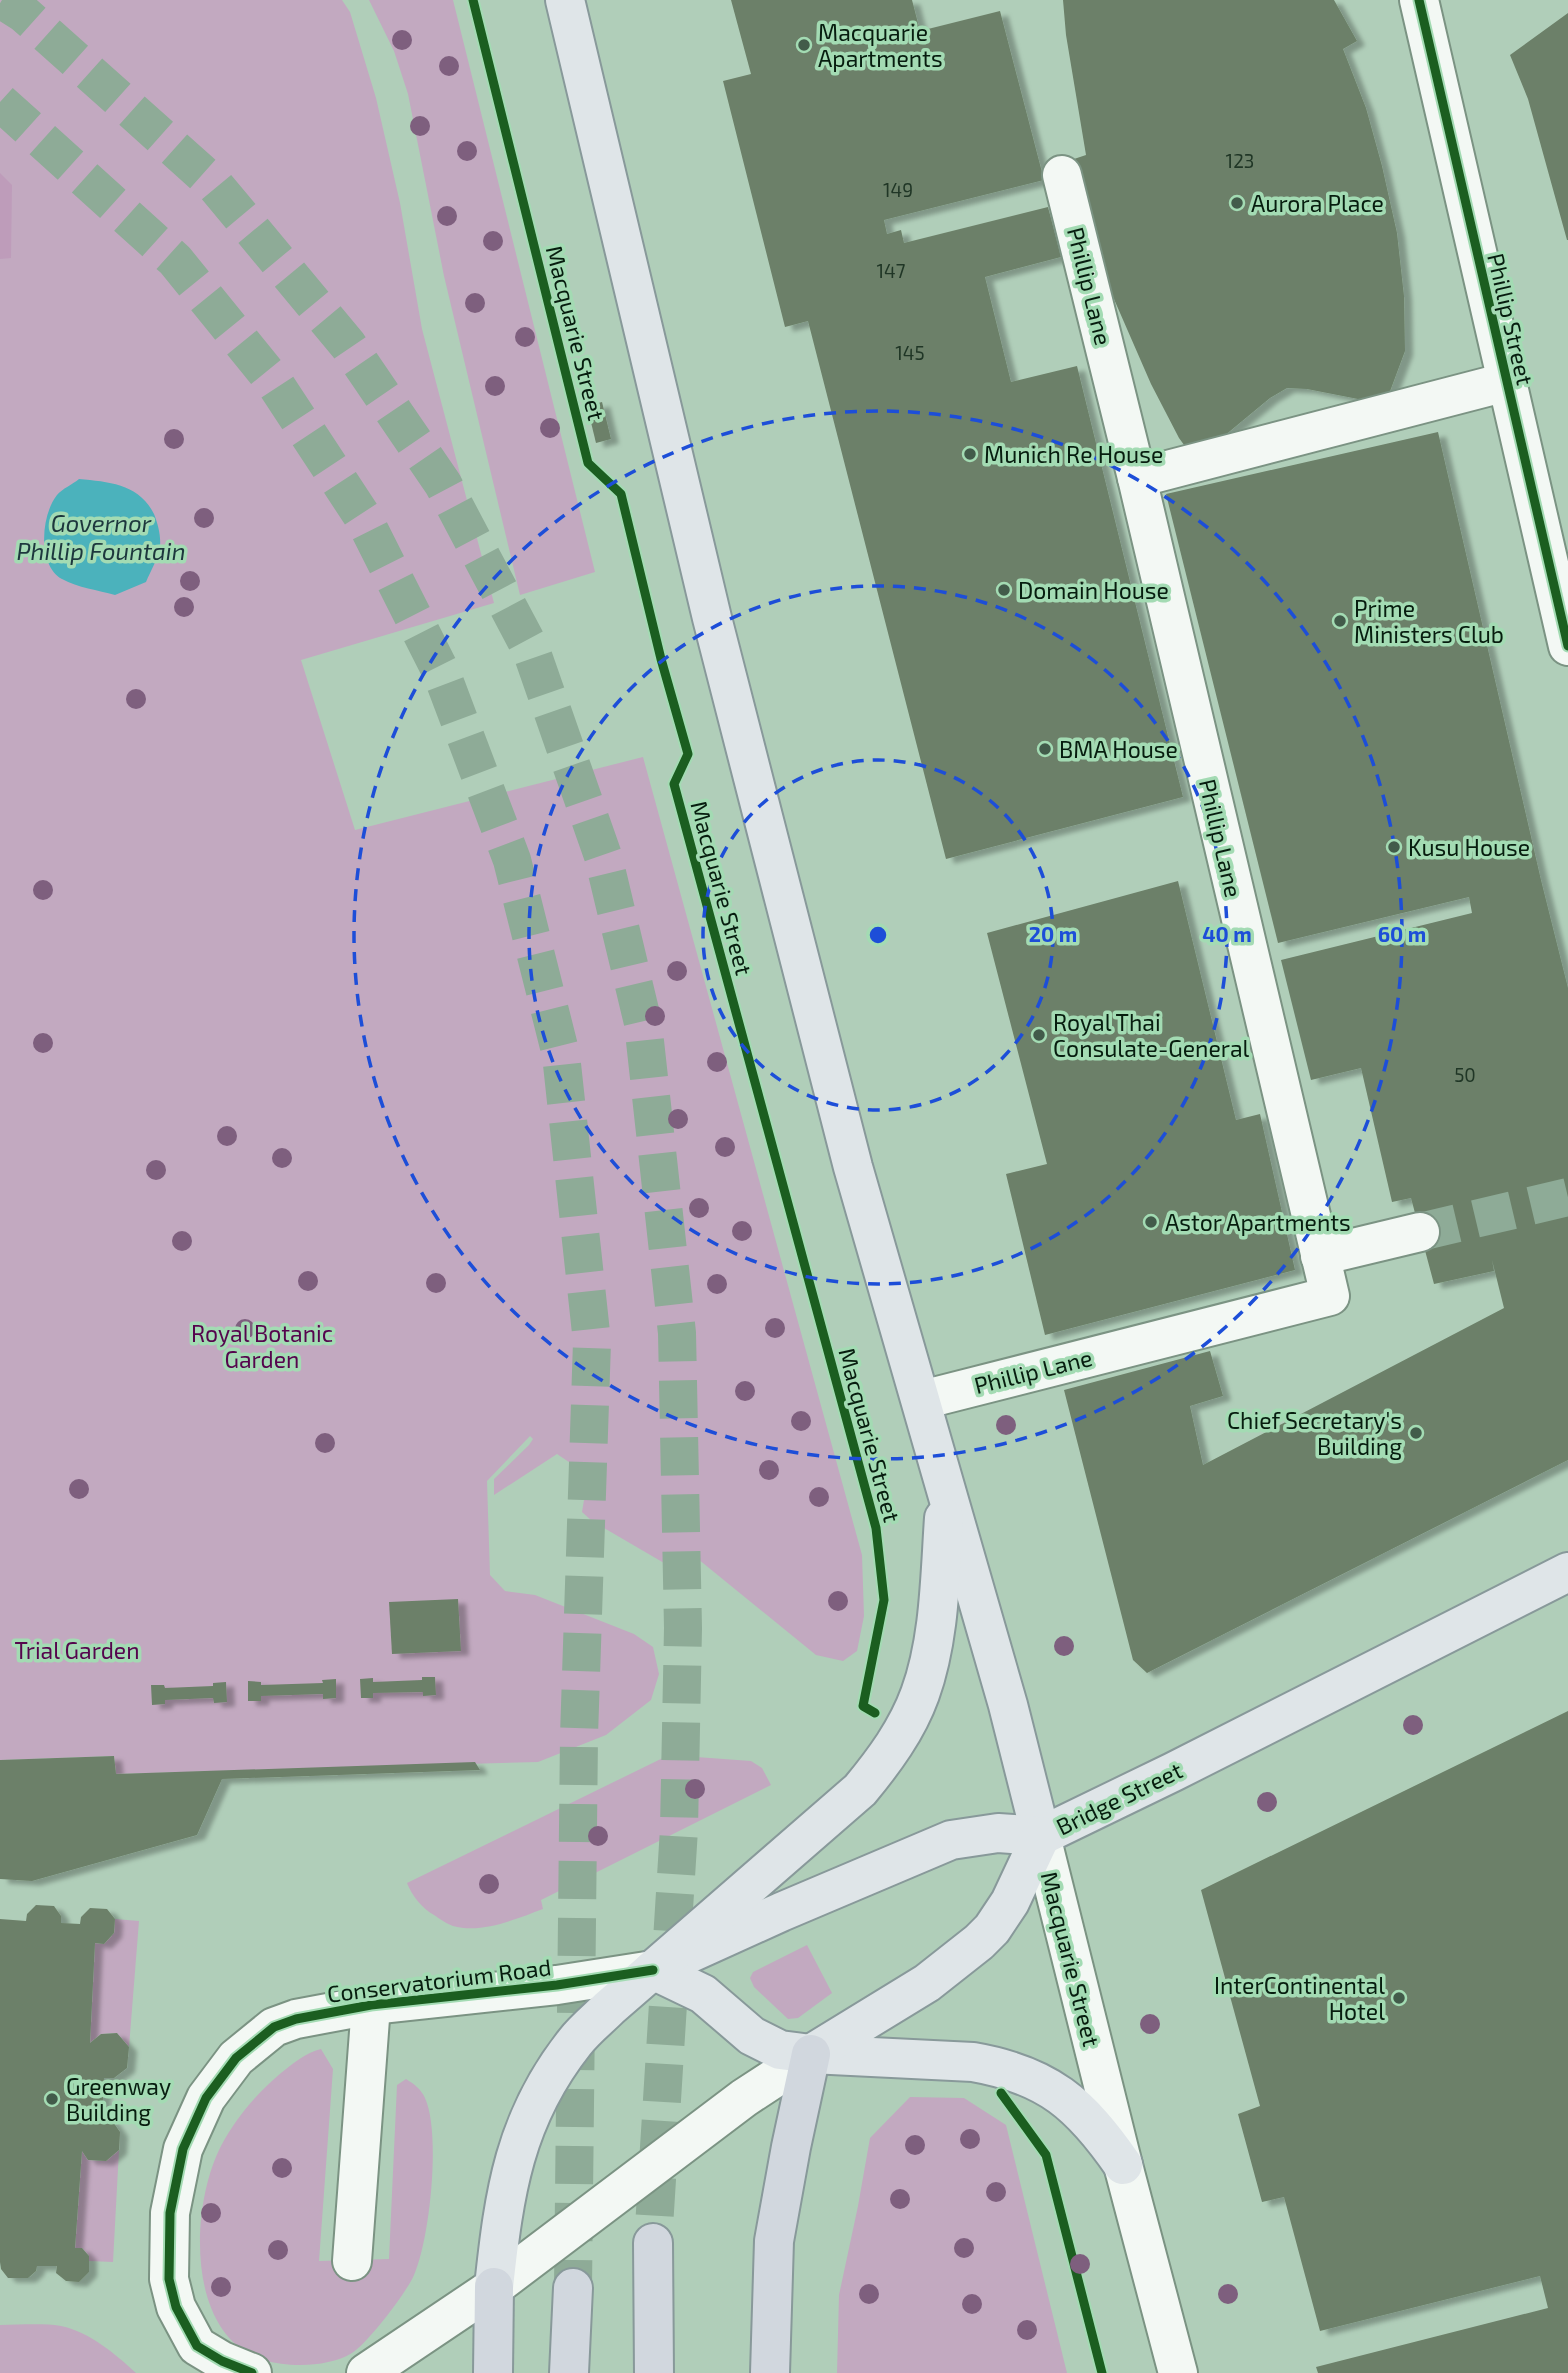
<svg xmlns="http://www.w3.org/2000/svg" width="1568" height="2373" font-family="'Exo 2',sans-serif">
  <defs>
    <filter id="shadow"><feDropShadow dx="8" dy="4.5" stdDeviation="2" flood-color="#0004"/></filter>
  </defs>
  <rect width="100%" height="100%" fill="#b0ceb9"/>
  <g fill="#c2a9c0">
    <path d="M0,0H342L350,12L376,98L400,203L422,329L494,603L301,660L355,830L643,757L862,1555L864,1616L857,1651L843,1661L816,1655L698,1559L697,1565L688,1574L676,1570L592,1521L582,1512L584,1500L600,1483L557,1454L494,1495V1479L529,1445L533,1439L530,1436L487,1481L490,1575L505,1591L535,1595L634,1634L653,1647L659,1674L651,1700L606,1735L538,1762L116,1774L114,1756L0,1760Z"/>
    <path d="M369,0H453L595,572L520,595L444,276L408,94L394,51Z"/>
    <path d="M669,1755L751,1761L762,1768L771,1785L541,1900L543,1909C516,1919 482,1934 453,1926C447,1924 440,1919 434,1915C422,1908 412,1896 407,1883Z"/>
    <path d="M115,1919L139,1921L129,2047L117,2033L101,2034L90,2043L95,1943L104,1944L114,1933Z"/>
    <path d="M807,1945L832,1993L798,2018L788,2019L754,1987L750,1978L753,1972Z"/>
    <path d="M321,2049L333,2069L319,2261L389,2259L397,2085L406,2079C414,2084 421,2089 425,2098C441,2133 430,2239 414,2275C407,2292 367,2344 352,2353C329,2367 290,2368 264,2360C185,2336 190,2206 221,2146C236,2118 256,2094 281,2073C294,2063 305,2053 321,2049Z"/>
    <path d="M910,2097L964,2098L1006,2125L1067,2373H837L839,2295L858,2206L870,2138Z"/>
    <path d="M119,2150L113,2262L89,2261V2256L82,2248H75L82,2151L88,2160L106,2161Z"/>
    <path d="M0,2325C19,2325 42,2323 61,2326C90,2332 115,2354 136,2373H0Z"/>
  </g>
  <path fill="#be9cba" d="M0,173L12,185L11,258L0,259Z"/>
  <path fill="#4bb2bc" d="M79,479C110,482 139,484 154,514C158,524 161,536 160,546C158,559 151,570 146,582L115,595C98,590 78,588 62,579C37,565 41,515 57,495C62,489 73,484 79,479Z"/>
  <g fill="#6c8069" filter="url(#shadow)">
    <path d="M731,0H912L920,31L1000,11L1044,180L884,220L887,234L901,230L904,243L1048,207L1061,257L985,277L1011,382L1077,366L1183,797L946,859L808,321L785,327L723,81L751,74Z"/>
    <path d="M1063,0H1334L1357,41L1343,49L1366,108L1382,166L1397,233L1404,296L1405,351L1386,402L1358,399L1307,389L1287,388L1270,398L1195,460L1179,438L1151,384L1100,267L1074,159L1086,155L1066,35Z"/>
    <path d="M1568,13V240H1567L1528,99L1510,55Z"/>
    <path d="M602,402L611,439L596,443L587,406Z"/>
    <path d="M1438,432L1541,880L1568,988V1460L1147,1673L1133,1660L1064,1390L1210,1351L1223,1396L1190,1406L1203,1465L1504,1308L1492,1260L1494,1271L1434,1284L1411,1198L1392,1202L1361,1068L1311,1080L1281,960L1472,913L1469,897L1278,943L1166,494Z"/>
    <path d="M1178,881L1236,1120L1260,1114L1295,1270L1045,1335L1006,1174L1047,1164L987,933Z"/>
    <path d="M458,1599L461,1651L392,1654L389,1602Z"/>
    <path d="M422,1677H435L436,1695L423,1696V1692L373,1693V1698H361L360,1679L373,1678V1682L422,1680Z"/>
    <path d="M336,1679V1698L323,1699V1694L261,1696V1701H248V1681L261,1682V1685L323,1683L322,1680Z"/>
    <path d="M226,1682L227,1702L214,1703L213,1698L165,1700V1704L152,1705L151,1685H164L165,1688L213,1686V1683Z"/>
    <path d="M1568,1711V2373H1318L1316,2367L1548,2308L1540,2276L1320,2331L1284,2197L1262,2202L1238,2114L1260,2106L1201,1890Z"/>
    <path d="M114,1756L116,1774L475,1762L480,1770L222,1779L197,1835L32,1881L0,1879V1760Z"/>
    <path d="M36,1905L54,1906L61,1916V1923L80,1924L81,1917L90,1908L107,1909L115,1919L114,1933L104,1944L95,1943L90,2043L101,2034L117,2033L129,2047L127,2068L114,2078H104L102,2119H111L120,2132L119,2150L106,2161L88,2160L82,2151L75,2248H82L89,2256V2272L79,2282L66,2281L56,2273L57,2266H37L36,2271L28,2278H8L1,2269L0,2262V1919L26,1921L27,1914Z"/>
  </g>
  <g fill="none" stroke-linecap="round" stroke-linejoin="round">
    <path stroke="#8eab97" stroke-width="38" stroke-dasharray="38 19" stroke-linecap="butt" d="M1420,1232L1568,1197"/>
    <g stroke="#8eab97" stroke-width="38" stroke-dasharray="38 19" stroke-linecap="butt">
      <path d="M2,0L24,14L214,184L348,345L443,484L531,650L603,856L643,1023L677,1333L683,1628L679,1829L653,2243"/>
      <path d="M0,102L175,260L274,382L364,519L441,672L512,860L561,1055L592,1342L579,1736L573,2288"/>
    </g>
    <defs>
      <g id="minor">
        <path d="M1419,0L1568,646"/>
        <path d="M1137,478L1506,382"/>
        <path d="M1320,1256L1420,1232"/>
        <path d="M922,1400L1330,1296L1137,478L1062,175"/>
        <path d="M1041,1836L1123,2165L1178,2373"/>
        <path d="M352,2261L371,2005"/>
        <path d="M252,2373L222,2361L197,2346L176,2307L169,2279L170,2213L183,2149L206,2098L236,2058L274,2027L296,2019L371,2005L557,1985L653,1970"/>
        <path d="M366,2373L494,2287L744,2098L811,2054"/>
      </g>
      <g id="major">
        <path d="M565,0L712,618L853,1167L1008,1705L1041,1836"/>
        <path d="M653,1970L781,1912L951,1840L998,1833L1041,1836L1173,1772L1568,1572"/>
        <path d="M653,1970L703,1994L752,2036L780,2050L811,2054L973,2062C1048,2075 1081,2104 1123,2165"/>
        <path d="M811,2054L927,1983L979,1942L992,1929L1010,1902L1041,1836"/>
        <path d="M494,2287C504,2193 514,2119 575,2042C585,2029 598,2019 609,2008L860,1790C884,1761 907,1730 920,1694C940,1639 940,1576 944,1518"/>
      </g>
      <g id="highway">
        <path d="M653,2243L654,2373"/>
        <path d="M493,2373L494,2287"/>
        <path d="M569,2373L573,2288"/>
        <path d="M770,2373L774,2241L791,2147L811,2054"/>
      </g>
    </defs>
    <use href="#minor" stroke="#7b9383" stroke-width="42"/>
    <use href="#major" stroke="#88999a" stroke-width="42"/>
    <use href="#highway" stroke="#88999a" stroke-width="42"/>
    <use href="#minor" stroke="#f3f8f4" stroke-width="38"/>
    <use href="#major" stroke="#dfe5e8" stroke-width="38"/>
    <use href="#highway" stroke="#d1d7de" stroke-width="38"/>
    <defs>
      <g id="cycleway">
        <path d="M473,0L588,463L621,494L661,659L688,754L674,784L876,1528L884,1600L863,1706L875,1713"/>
        <path d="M1419,0L1568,646"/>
        <path d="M1001,2093L1046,2155L1102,2373"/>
        <path d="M252,2373L222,2361L197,2346L176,2307L169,2279L170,2213L183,2149L206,2098L236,2058L274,2027L296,2019L371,2005L557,1985L653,1970"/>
      </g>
    </defs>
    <use href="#cycleway" stroke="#a3dbb3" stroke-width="13"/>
    <use href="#cycleway" stroke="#1b5e20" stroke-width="9"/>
  </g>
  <g fill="#7e5f7e">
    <circle cx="402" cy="40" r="10"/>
    <circle cx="449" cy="66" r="10"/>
    <circle cx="420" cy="126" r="10"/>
    <circle cx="467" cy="151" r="10"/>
    <circle cx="447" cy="216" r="10"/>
    <circle cx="493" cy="241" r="10"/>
    <circle cx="475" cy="303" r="10"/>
    <circle cx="525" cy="337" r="10"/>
    <circle cx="495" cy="386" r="10"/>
    <circle cx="550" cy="428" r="10"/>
    <circle cx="174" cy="439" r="10"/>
    <circle cx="204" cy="518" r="10"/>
    <circle cx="190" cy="581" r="10"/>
    <circle cx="184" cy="607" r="10"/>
    <circle cx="136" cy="699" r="10"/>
    <circle cx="43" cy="890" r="10"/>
    <circle cx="677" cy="971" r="10"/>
    <circle cx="655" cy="1016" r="10"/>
    <circle cx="43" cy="1043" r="10"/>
    <circle cx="717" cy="1062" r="10"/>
    <circle cx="678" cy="1119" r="10"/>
    <circle cx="227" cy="1136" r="10"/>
    <circle cx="725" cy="1147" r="10"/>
    <circle cx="282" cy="1158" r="10"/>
    <circle cx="156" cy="1170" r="10"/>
    <circle cx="699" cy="1208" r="10"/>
    <circle cx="742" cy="1231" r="10"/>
    <circle cx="182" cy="1241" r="10"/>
    <circle cx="308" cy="1281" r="10"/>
    <circle cx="436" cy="1283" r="10"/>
    <circle cx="717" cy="1284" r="10"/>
    <circle cx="775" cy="1328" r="10"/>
    <circle cx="245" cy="1329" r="10"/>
    <circle cx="745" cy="1391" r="10"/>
    <circle cx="801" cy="1421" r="10"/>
    <circle cx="1006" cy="1425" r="10"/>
    <circle cx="325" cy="1443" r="10"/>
    <circle cx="769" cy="1470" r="10"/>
    <circle cx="79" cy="1489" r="10"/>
    <circle cx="819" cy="1497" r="10"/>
    <circle cx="838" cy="1601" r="10"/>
    <circle cx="1064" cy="1646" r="10"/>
    <circle cx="1413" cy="1725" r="10"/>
    <circle cx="695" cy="1789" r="10"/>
    <circle cx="1267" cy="1802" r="10"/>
    <circle cx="598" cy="1836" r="10"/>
    <circle cx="489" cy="1884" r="10"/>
    <circle cx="1150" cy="2024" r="10"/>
    <circle cx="970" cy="2139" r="10"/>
    <circle cx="915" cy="2145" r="10"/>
    <circle cx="282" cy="2168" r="10"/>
    <circle cx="996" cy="2192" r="10"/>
    <circle cx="900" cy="2199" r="10"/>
    <circle cx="211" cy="2213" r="10"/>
    <circle cx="964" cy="2248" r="10"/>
    <circle cx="278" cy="2250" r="10"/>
    <circle cx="1080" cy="2264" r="10"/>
    <circle cx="221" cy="2287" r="10"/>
    <circle cx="869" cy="2294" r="10"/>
    <circle cx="1228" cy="2294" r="10"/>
    <circle cx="972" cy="2304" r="10"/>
    <circle cx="1027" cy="2330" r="10"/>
  </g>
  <g fill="none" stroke="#1d4ed8" stroke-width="3.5" stroke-dasharray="12 9">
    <circle cx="878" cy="935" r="175"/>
    <circle cx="878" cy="935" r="349"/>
    <circle cx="878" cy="935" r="524"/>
  </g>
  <g fill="#425b4a" stroke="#a3dbb3" stroke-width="2.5">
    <circle cx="804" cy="45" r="7"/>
    <circle cx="1237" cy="203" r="7"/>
    <circle cx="970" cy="454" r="7"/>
    <circle cx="1004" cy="590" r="7"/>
    <circle cx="1340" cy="621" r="7"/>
    <circle cx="1045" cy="749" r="7"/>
    <circle cx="1394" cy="847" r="7"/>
    <circle cx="1039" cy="1035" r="7"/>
    <circle cx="1151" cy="1222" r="7"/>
    <circle cx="1416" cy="1433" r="7"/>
    <circle cx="1399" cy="1998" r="7"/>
    <circle cx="52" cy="2099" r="7"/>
  </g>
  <g text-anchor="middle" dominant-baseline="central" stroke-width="7" stroke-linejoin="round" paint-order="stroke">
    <g font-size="19" fill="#203626">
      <text x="1240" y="160">123</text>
      <text x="898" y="189">149</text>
      <text x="891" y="270">147</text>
      <text x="910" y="352">145</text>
      <text x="1465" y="1074">50</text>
    </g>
    <g font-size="23" fill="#071d0f" stroke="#a3dbb3" text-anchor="start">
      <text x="818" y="32">Macquarie<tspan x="818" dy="26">Apartments</tspan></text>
      <text x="1251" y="203">Aurora Place</text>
      <text x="984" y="454">Munich Re House</text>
      <text x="1018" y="590">Domain House</text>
      <text x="1354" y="608">Prime<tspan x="1354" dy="26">Ministers Club</tspan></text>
      <text x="1059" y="749">BMA House</text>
      <text x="1408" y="847">Kusu House</text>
      <text x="1053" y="1022">Royal Thai<tspan x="1053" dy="26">Consulate-General</tspan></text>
      <text x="1165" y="1222">Astor Apartments</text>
      <text x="1402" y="1420" text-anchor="end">Chief Secretary's<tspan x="1402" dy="26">Building</tspan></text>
      <text x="1385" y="1985" text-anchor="end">InterContinental<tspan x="1385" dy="26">Hotel</tspan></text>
      <text x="66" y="2086">Greenway<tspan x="66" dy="26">Building</tspan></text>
    </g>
    <g font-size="23" fill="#071d0f" stroke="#a3dbb3">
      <text transform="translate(1090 286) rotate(76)">Phillip Lane</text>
      <text transform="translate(1511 319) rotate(77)">Phillip Street</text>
      <text transform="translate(576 333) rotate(76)">Macquarie Street</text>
      <text transform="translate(1221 838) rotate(77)">Phillip Lane</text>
      <text transform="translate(722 888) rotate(75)">Macquarie Street</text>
      <text transform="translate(1033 1371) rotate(-14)">Phillip Lane</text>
      <text transform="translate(870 1435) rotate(75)">Macquarie Street</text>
      <text transform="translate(1119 1798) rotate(-26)">Bridge Street</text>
      <text transform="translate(1071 1959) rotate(76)">Macquarie Street</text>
      <text transform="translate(439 1980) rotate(-7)">Conservatorium Road</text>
    </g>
    <g font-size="23" fill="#55054d" stroke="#a3dbb3">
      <text x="262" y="1333">Royal Botanic<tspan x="262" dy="26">Garden</tspan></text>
      <text x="77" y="1650">Trial Garden</text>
    </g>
    <g font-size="24" font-style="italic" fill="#1d373d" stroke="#a3dbb3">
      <text x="101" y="522">Governor<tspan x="101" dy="28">Phillip Fountain</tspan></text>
    </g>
  </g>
  <circle cx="878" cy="935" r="10" fill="#1d4ed8" stroke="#a3dbb3" stroke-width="3.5"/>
  <g font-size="21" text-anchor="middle" font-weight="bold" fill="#1d4ed8" stroke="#a3dbb3" stroke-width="7" stroke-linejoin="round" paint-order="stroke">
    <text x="1053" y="942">20 m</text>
    <text x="1227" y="942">40 m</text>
    <text x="1402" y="942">60 m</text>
  </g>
</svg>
